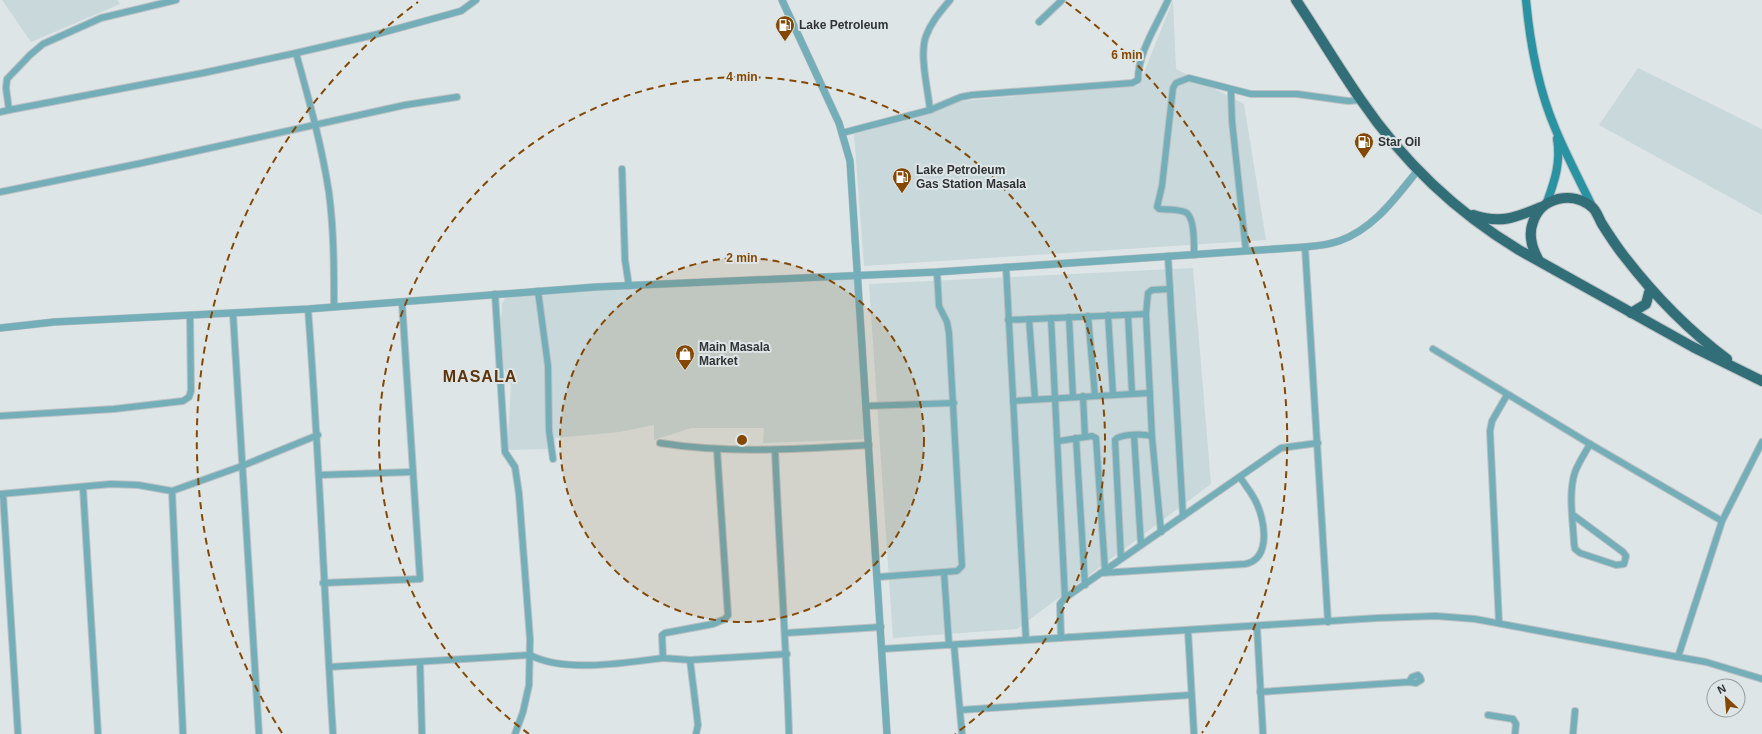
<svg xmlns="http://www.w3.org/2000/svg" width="1762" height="734" font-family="Helvetica,sans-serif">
  <rect width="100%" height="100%" fill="#dee5e7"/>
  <g fill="#c9d8db">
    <path d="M2,0H117L120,4L31,42Z"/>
    <path d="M1173,0L1176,69L1244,104L1266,240L864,266L854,134L962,101L1139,85Z"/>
    <path d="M1638,68L1762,129V215L1599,125Z"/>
    <path d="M1193,268L1211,484L1017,629L893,638L869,284Z"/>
    <path d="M858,276L870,439L763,443L764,428H691L654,440V425L619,432L555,438L553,449L507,450L511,386L499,355L502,304L508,292Z"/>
  </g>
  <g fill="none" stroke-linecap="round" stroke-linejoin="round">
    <defs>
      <g id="minor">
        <path d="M176,0L101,18L43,44L30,55L7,79L6,88L9,110L203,73L296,53L374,35L461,11L476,0"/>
        <path d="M1039,22L1062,0"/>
        <path d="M296,53C309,100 322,146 329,193C334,231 334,269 334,307"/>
        <path d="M1231,91L1232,121L1246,251"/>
        <path d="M930,110C928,89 919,55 926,36C931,22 941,11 950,0"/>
        <path d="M0,112L9,110"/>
        <path d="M842,133L930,110L961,97L972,95L1132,83L1138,80C1138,52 1157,25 1168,0"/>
        <path d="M622,169L625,260L629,286"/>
        <path d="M0,192L142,163L405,105L457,97"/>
        <path d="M1305,247L1328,622"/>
        <path d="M1194,255C1194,245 1195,216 1185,212C1177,209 1167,210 1159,209L1157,207L1162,186L1173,88L1176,83L1189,78L1251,94H1297L1348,101L1361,100"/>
        <path d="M1168,256L1183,516"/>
        <path d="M1006,267L1026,640"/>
        <path d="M538,291L548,366L549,431L553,459"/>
        <path d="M495,294L505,452L515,467L519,494L530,639L529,685L523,712L515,734"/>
        <path d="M308,309C319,451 324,592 333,734"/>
        <path d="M233,314L259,734"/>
        <path d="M1146,314L1148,293L1152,290L1170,289"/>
        <path d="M1108,315L1113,394"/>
        <path d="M1128,315L1132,393"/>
        <path d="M1088,316L1095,396"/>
        <path d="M1069,317L1073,397"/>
        <path d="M1051,318L1065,598"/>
        <path d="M1029,319L1035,399"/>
        <path d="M1008,320L1146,314L1152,437L1161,532"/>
        <path d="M1433,349L1590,444L1722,521L1678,657"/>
        <path d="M1083,396L1085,437"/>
        <path d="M1013,401L1150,393"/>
        <path d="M866,406L954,403"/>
        <path d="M0,416L114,409L183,401L189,397L191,391L190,315"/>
        <path d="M1134,435L1141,545"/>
        <path d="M1076,438L1085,585"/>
        <path d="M1059,441L1092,436L1096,438L1105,570"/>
        <path d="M660,443C729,454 799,449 869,445"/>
        <path d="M717,450L728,615L725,619L713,624L665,633L662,635L663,658L690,660L787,654"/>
        <path d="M775,450C779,545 786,639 789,734"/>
        <path d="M319,475L413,472"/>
        <path d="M83,488L98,734"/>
        <path d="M172,491L183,734"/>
        <path d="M0,494L111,484L138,485L172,491L242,466L318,435"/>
        <path d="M3,494L18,734"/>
        <path d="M1573,515L1623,552L1626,556L1624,564L1616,565L1580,553L1575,549L1574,543C1573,521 1568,493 1575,472C1579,462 1585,453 1590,444"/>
        <path d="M1722,521L1762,442"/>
        <path d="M1121,558L1115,440C1119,434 1146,433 1152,437"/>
        <path d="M944,572L949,645"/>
        <path d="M1101,573L1245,564C1272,559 1265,519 1255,500C1251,492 1245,485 1240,477"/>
        <path d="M878,577L957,571L962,566L949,333L947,322L939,306L937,272"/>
        <path d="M323,583L420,579L402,302"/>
        <path d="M1499,623L1490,431L1492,421L1507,395"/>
        <path d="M1257,627L1263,734"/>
        <path d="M1188,631L1194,734"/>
        <path d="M786,633L881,627"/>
        <path d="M1061,638L1060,604L1065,598L1281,448L1318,443"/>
        <path d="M954,645L962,734"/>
        <path d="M882,649L1378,618L1436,616L1475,619L1678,657L1706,662L1762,679"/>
        <path d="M690,660L698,725L696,734"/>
        <path d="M420,662L422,734"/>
        <path d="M329,667L530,655C564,673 625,663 663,658"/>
        <path d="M1260,692L1409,682L1416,683L1421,680L1420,677L1418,675L1412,677L1409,682"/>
        <path d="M960,710L1191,695"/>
        <path d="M1488,715L1513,719L1516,724L1515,734"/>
        <path d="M1573,734L1575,711"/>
      </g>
      <g id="tertiary">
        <path d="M782,0L839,123L850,161L887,734"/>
        <path d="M0,328L54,322L308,309L596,287L937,272L1305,247C1317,246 1328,245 1339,241C1374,229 1396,197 1418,170"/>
      </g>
      <g id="secondary">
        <path d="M1526,0C1530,43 1538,88 1555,128C1566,155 1580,181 1593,208"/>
        <path d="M1547,202C1555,180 1561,162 1557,139"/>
      </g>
      <g id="trunk">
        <path d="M1296,0C1318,33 1338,67 1361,100C1402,160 1456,212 1519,250L1693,347L1762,381"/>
        <path d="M1473,215C1500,224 1515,218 1541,207"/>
        <path d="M1538,259C1532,248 1528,235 1533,222C1541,197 1573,190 1593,208C1597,212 1599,219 1602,224C1609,235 1616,246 1624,256C1654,295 1688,330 1727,359"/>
        <path d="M1631,313L1646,304L1650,289"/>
      </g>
    </defs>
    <use href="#minor" stroke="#bbc1c3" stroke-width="8"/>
    <use href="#tertiary" stroke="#bbc1c3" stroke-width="8"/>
    <use href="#secondary" stroke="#bbc1c3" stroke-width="10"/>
    <use href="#trunk" stroke="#bbc1c3" stroke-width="12"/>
    <use href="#minor" stroke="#74aeb9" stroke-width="6"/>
    <use href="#tertiary" stroke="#74aeb9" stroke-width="7"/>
    <use href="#secondary" stroke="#2993a3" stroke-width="8"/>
    <use href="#trunk" stroke="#326e78" stroke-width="10"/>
  </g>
  <circle cx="742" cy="440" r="182" fill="#844803" fill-opacity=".12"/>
  <g fill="none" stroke="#844803" stroke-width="2" stroke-dasharray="7 5">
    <circle cx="742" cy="440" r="182"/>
    <path d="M529 734A363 363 0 1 1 955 734"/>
    <path d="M282 733A545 545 0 0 1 418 2M1066 2A545 545 0 0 1 1202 733"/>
  </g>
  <defs>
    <symbol id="fuel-pin" viewBox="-11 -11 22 30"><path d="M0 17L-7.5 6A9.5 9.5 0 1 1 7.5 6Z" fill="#844803" stroke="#dee5e7"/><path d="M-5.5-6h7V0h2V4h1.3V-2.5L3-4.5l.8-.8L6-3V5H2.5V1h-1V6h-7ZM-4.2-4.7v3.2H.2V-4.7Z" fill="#fff"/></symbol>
    <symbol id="shop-pin" viewBox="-11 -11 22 30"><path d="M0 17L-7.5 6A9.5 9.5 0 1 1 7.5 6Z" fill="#844803" stroke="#dee5e7"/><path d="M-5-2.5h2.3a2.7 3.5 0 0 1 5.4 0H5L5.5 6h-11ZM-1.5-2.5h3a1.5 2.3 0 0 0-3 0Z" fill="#fff"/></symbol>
  </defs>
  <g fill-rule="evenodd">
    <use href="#fuel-pin" x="774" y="14" width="22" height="30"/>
    <use href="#fuel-pin" x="1353" y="131" width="22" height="30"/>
    <use href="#fuel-pin" x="891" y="166" width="22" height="30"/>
    <use href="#shop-pin" x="674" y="343" width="22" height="30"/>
  </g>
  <g text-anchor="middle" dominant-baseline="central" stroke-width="4" stroke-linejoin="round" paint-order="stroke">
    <g font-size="12" font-weight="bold" fill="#303334" stroke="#dee5e7" text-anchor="start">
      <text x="799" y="25">Lake Petroleum</text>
      <text x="1378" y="142">Star Oil</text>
      <text x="916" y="170">Lake Petroleum<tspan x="916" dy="14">Gas Station Masala</tspan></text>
      <text x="699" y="347">Main Masala<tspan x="699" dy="14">Market</tspan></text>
    </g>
    <g font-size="16" font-weight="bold" letter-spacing="1" fill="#5e340a" stroke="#dee5e7">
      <text x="480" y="376">MASALA</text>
    </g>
  </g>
  <circle cx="742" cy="440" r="6" fill="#844803" stroke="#dee5e7" stroke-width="2"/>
  <g font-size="12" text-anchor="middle" font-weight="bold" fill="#844803" stroke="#dee5e7" stroke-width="4" stroke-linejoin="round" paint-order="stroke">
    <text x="1127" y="59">6 min</text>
    <text x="742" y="81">4 min</text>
    <text x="742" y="262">2 min</text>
  </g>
  <g transform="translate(1726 698) rotate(334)"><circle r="19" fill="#dee5e7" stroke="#989e9f"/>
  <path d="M0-3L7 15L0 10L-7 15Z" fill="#844803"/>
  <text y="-6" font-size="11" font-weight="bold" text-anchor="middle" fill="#303334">N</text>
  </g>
</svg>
